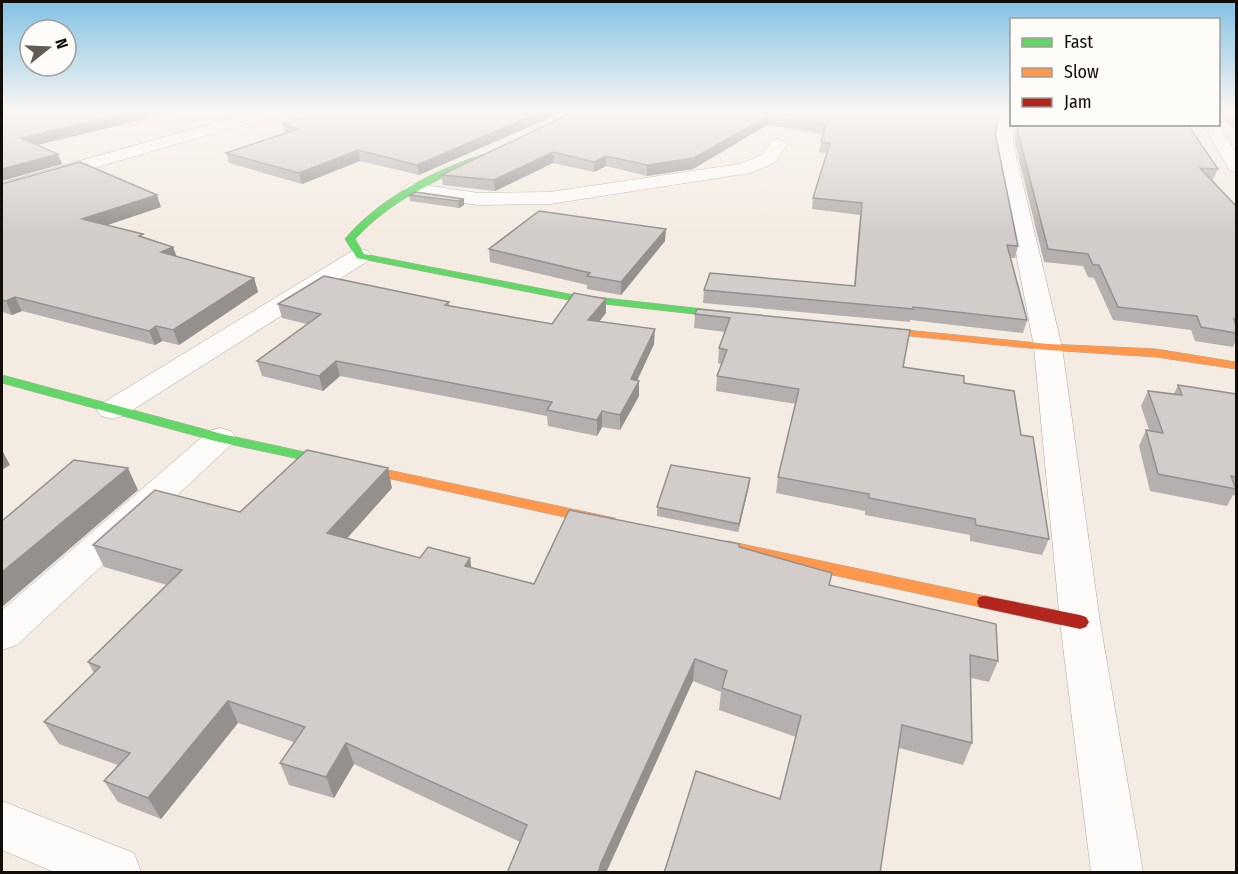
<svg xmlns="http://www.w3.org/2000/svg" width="1238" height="874" font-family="'Fira Sans Condensed',sans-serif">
  <rect width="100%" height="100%" fill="#f4ece3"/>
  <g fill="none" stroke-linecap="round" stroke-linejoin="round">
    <defs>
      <g id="street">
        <path d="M257,111H282L279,114L2,195V183Z"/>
        <path d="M1000,111H1012V124H1014L1013,143L1062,347L1100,622L1143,872H1091L1060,622L1034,347L995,143Z"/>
        <path d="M1218,123L1236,153V172L1230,171L1203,124Z"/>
        <path d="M779,139L788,144L774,163L750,173L550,204L478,205L411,195L401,189L411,183L478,193L550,192L740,164L762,155L773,140Z"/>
        <path d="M360,249L368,251L371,256L368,261L123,416L112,419L101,416L97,410L101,404L352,251Z"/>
        <path d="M220,428L231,431L236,438L231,445L17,645L2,650V610L209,431Z"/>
        <path d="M2,801L134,853L141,872H54L2,850Z"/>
      </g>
      <g id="fast">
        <path d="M481,155H484V159C436,180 391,200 355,239L364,254L569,294L739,313L744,316L739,319L569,300L357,258L345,239C377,200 434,170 481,155Z"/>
        <path d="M2,375L222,434L360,464L367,468L360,472L215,441L2,383Z"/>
      </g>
      <g id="slow">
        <path d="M865,326L1048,344L1156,349L1236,362V369L1156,357L1048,350L861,331V327Z"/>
        <path d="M360,464L610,517L615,518L618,522L615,526L610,527L355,471L353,468L355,465Z"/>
        <path d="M728,541L985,596L991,597L993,602L991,607L985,608L722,551L720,547L722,543Z"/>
      </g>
      <path id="jam" d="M985,596L1080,615L1086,617L1089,622L1086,627L1080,629L979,607L977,602L979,597Z"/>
    </defs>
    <use href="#street" stroke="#ada7a0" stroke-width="1"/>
    <use href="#fast" stroke="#ada7a0" stroke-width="1"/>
    <use href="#slow" stroke="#ada7a0" stroke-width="1"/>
    <use href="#jam" stroke="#ada7a0" stroke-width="1"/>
    <use href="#street" fill="#fdfcfb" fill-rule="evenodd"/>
    <use href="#fast" fill="#63d668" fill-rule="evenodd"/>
    <use href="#slow" fill="#ff974d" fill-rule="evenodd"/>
    <use href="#jam" fill="#b3261e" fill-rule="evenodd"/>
  </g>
  <g fill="#b5b0af">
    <path d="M323,111H565L419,175L360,161L302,184L229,163L226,153L285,133L283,124Z"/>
    <path d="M576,111H999L995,133L1018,246L1015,258H1010L1027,320L1023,333L910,320V322L703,303L704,290L854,286L860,215L812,209L813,198L827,153L819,152L823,134L767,125L693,169L647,176L606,166L594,172L553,163L495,191L443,185L441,175Z"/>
    <path d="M1218,111H1236V131L1218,113Z"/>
    <path d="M1016,124H1187L1218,169L1213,180H1212L1236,206V340L1233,347L1195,341L1191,330L1113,320L1094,278L1088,277L1083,266L1044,262L1015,143Z"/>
    <path d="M2,184L161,207L107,225L173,247L176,257L254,278L258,292L179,345L162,341L155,345L22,311L12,315L2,312Z"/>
    <path d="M409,195L464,199V205L459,208L410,201Z"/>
    <path d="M665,241L621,295L587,289V285L490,262L489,249Z"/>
    <path d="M449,302V306L552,324L606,313L599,322L654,344L637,380L639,396L620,430L602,427L597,436L548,426L547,416L340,376L323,391L262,376L257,361L307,324L282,318L278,304Z"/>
    <path d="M697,309L964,383L1021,435L1049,539L1042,555L970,541V535L865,515V511L776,493L778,477L796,404L716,391L717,376L722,364L718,363L719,348L725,332L694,328L695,314Z"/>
    <path d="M1178,385L1236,394V496L1233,495L1227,506L1150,491L1139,446L1146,430H1149L1141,406L1148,391L1174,394Z"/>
    <path d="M750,478L749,486L738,532L657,516V507Z"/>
    <path d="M392,488L347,538L420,558L471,567L534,584L739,547L829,585L998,661L989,682L971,678L972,743L963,765L899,748L780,799L796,737L719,710L721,692L693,681L520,842L354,764L334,798L289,785L280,763L294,742L238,723L161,819L118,802L104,781L118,765L59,744L44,722L94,673L88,662L167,585L104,567L93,545L240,512Z"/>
  </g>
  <g fill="#93908e">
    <path d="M138,111H179L25,148L21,138Z"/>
    <path d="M543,111H565L419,175L417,165Z"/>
    <path d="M768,116L767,125L693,169L647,176V165Z"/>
    <path d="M358,150L360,161L302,184L299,173Z"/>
    <path d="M553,152V163L495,191L494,180Z"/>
    <path d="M58,154L62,164L2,181V169Z"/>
    <path d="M606,156V166L594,172V162Z"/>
    <path d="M157,195L161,207L87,232L82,219Z"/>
    <path d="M464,199V205L459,208L458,201Z"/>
    <path d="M666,229L665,241L621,295V282Z"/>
    <path d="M173,247L178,260L161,252Z"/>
    <path d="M254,278L258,292L179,345L173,330Z"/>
    <path d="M15,297L22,311L12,315L6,301Z"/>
    <path d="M606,299V313L588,335V320Z"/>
    <path d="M156,326L162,341L155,345L149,331Z"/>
    <path d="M655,329L654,344L631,394V379Z"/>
    <path d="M336,361L340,376L323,391L319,376Z"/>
    <path d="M639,381V396L620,430V415Z"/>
    <path d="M602,411V427L597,436V420Z"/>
    <path d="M2,450L10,465L2,470Z"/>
    <path d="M128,468L138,490L2,607V572Z"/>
    <path d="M388,468L392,488L333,554L327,533Z"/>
    <path d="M750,478L749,486L738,532L739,524Z"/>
    <path d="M470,558L473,579L465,566Z"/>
    <path d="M695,659L693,681L606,873H598L601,863Z"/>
    <path d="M228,701L238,723L161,819L148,798Z"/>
    <path d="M346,743L354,764L334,798L326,777Z"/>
  </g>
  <g fill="#d2cdcb" stroke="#93908e" stroke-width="1.5">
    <path d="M2,111H138L21,138L58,154L2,169Z"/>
    <path d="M323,111H543L417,165L358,150L299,173L226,153L298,129L283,124Z"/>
    <path d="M576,111H999L995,133L1018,246L1007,245L1027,320L913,307V309L704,290L710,273L855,286L862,203L813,198L830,143L821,142L826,125L768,116L694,158L647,165L606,156L594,162L553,152L494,180L441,175Z"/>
    <path d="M1230,111H1236V118Z"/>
    <path d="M1018,124H1187L1218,169L1200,168L1236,206V320L1234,319L1236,326V333L1201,327L1197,316L1118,307L1099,265H1093L1088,254L1048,249L1018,133Z"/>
    <path d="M80,162L157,195L82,219L143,234L139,236L173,247L161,252L254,278L173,330L156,326L149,331L15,297L6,301L2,300V184Z"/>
    <path d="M416,192L464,199L458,201L409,195Z"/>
    <path d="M539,211L666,229L621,282L587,276L590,273L489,249Z"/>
    <path d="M324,276L449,302L445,305L552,324L574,293L606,299L588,320L655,329L631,379L639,381L620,415L602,411L597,420L547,410L552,402L336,361L319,376L257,361L321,314L278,304Z"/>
    <path d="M697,309L910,330L903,367L964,376V383L1014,391L1021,435L1033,437L1049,539L976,525L975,519L869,498V494L778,477L799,389L717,376L727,350L719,348L730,318L695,314Z"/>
    <path d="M1178,385L1236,394V477L1231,476L1236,489L1158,474L1146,430L1163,433L1148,391L1182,395Z"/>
    <path d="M307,450L388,468L327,533L420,558L428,547L470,558L465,566L534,584L569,510L739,544V547L832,573L829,585L996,624L998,661L970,655L972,743L902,725L880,873H664L696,771L780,799L801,716L722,688L727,671L695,659L601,863L598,873H507L527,825L346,743L326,777L280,763L305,727L228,701L148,798L104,781L130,753L44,722L100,667L88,662L182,570L93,545L155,490L240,512Z"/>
    <path d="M74,460L128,468L2,572V521Z"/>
    <path d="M671,465L750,478L739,524L657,507Z"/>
  </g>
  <linearGradient id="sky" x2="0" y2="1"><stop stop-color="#82c2e3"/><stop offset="0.48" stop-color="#faf6f2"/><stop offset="1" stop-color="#faf6f2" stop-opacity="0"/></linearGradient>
  <rect width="1238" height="233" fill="url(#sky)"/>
  <rect width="1238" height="874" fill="none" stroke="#130e09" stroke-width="6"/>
  <rect x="1010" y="18" width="210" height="108" fill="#fefcf9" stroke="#a09d99" stroke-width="1.5"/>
  <rect x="1022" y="38" width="30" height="9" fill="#63d668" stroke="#a09d99" stroke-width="1.5"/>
  <text x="1064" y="48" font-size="18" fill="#130e09">Fast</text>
  <rect x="1022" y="68" width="30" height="9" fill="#ff974d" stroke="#a09d99" stroke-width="1.5"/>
  <text x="1064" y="78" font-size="18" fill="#130e09">Slow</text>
  <rect x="1022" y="98" width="30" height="9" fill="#b3261e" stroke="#a09d99" stroke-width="1.5"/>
  <text x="1064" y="108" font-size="18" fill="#130e09">Jam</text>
  <g transform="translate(48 48) rotate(72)"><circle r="28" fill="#fefcf9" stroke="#a09d99" stroke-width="1.5"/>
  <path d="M0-4.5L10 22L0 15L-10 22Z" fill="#625c55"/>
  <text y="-9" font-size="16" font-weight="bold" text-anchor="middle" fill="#130e09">N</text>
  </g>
</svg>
